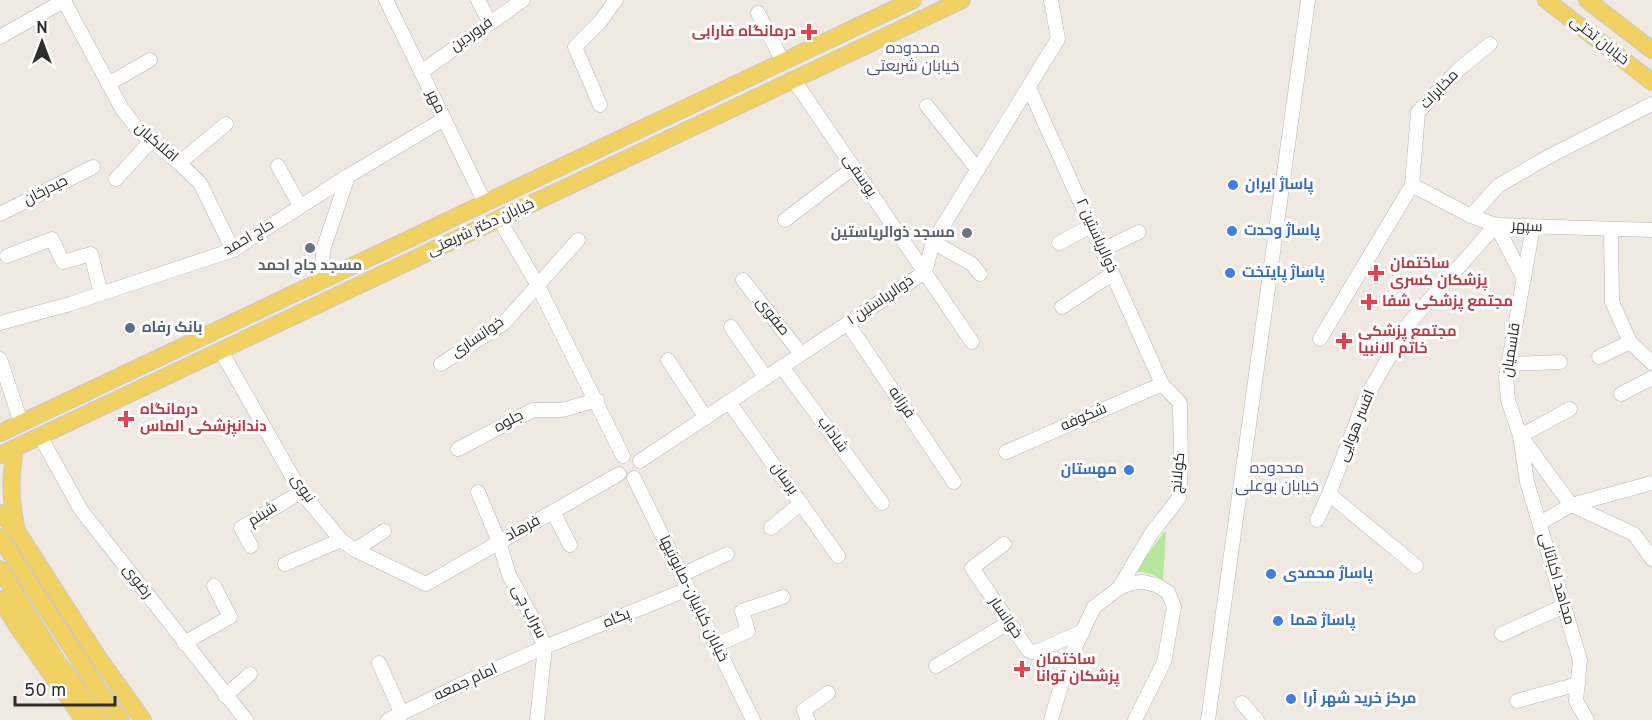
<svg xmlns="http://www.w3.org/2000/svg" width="1652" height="720" font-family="Overpass,Cairo,sans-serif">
  <rect width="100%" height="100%" fill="#efe9e1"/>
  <path fill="#b6e59e" d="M1164,532H1166L1163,580L1152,574L1136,571Z"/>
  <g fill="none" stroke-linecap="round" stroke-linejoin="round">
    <defs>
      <g id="minor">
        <path d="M386,0L485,203"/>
        <path d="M478,0L490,23"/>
        <path d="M64,1L122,109L140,132L179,163L200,183L233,250"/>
        <path d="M758,13L783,62"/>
        <path d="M0,37L65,0"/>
        <path d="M421,72L523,0"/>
        <path d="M794,80L972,342"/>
        <path d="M108,84L150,60"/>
        <path d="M1029,88L1162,384L1180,403L1181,464L1179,498L1151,534L1119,588"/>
        <path d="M600,105L575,47L600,22L616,0"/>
        <path d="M927,106L978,170"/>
        <path d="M179,163L226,124"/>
        <path d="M278,166L300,206"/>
        <path d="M116,179L150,142"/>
        <path d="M1412,185L1471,216L1496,225L1652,230"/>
        <path d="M0,214L93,167"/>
        <path d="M1471,216L1498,186L1546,158L1652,104"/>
        <path d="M499,219L537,284L623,456"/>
        <path d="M785,220L853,168"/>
        <path d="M1533,227L1506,377L1508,400L1520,436L1527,482L1580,660L1576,701L1587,720"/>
        <path d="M1611,229L1612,302L1630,342L1652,363"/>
        <path d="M933,242L972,264L980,274"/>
        <path d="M1059,243L1091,226"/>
        <path d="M1102,250L1139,232"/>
        <path d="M7,256L52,239L63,262L91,254L101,294"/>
        <path d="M322,280L323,250L348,176"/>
        <path d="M743,280L801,354"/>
        <path d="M1062,307L1112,274"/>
        <path d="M0,323L70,304L233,250L348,176L444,119"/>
        <path d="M848,324L954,482"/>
        <path d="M731,327L766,378"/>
        <path d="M1320,339L1412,185L1418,112L1458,70L1490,44"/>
        <path d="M221,351L301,492L341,540L355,550L426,584L619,474"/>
        <path d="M1599,357L1630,342"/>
        <path d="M0,359L21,423"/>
        <path d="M668,360L706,418"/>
        <path d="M441,364L504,323L578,240"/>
        <path d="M1509,364L1560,362"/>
        <path d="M782,367L882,503"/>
        <path d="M1621,394L1652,378"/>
        <path d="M729,402L838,556"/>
        <path d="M40,436L81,510L246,720"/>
        <path d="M1520,436L1570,409"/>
        <path d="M1522,438L1571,505L1634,534L1652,559"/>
        <path d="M458,449L533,410H562L597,400"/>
        <path d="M1006,452L1162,384"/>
        <path d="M640,461L925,272L933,242L1058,39L1051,0"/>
        <path d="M634,478L753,720"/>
        <path d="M478,492L499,542L509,575L533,619L545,647L537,720"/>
        <path d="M1329,494L1416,566"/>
        <path d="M553,512L570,545"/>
        <path d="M1317,520L1329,494L1366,397L1409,323L1496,225L1524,279"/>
        <path d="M1540,523L1571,505L1652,483"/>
        <path d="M771,528L801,503"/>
        <path d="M1004,544L972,568L1028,650L1032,652L1038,651L1083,631"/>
        <path d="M251,546L241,528L301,492"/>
        <path d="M355,550L384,531"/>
        <path d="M285,564L341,540"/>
        <path d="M681,575L727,554"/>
        <path d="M1502,634L1564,606"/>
        <path d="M184,643L230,617L214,586"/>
        <path d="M716,645L748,631L742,611L783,597"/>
        <path d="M379,663L402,714"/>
        <path d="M936,666L1008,623"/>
        <path d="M225,696L250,674"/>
        <path d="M1517,701L1578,684"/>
        <path d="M1242,703L1257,720"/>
        <path d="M388,720L468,681L545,647L688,589"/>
        <path d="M808,720L804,710L828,693"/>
        <path d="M1051,720L1068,662L1094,607L1119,588L1131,583L1143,582L1156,585L1168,592L1174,607L1164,662L1135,720"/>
        <path d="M1208,720L1308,0"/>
      </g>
      <g id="major">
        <path d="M1546,0L1652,82"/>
        <path d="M1587,0L1652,50"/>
        <path d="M0,433L913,0"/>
        <path d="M15,448C10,481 10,499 17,531"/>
        <path d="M0,455L962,0"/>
        <path d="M0,513L17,531L98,657L143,720"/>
        <path d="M0,537L98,689L121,720"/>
        <path d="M0,569L57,661L100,720"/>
        <path d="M0,599L17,626L84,720"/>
      </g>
    </defs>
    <use href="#minor" stroke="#b4b7c1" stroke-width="15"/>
    <use href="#major" stroke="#c9c9c9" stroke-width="18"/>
    <use href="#minor" stroke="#fff" stroke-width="14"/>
    <use href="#major" stroke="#f2d163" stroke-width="16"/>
  </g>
  <g fill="#e0444e" stroke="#fff" stroke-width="2">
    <path d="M806 23h6v6h6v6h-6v6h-6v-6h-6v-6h6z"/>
    <path d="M1373 264h6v6h6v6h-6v6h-6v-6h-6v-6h6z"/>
    <path d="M1366 293h6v6h6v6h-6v6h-6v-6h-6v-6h6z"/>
    <path d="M1341 332h6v6h6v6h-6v6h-6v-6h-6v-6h6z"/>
    <path d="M123 410h6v6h6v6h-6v6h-6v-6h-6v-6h6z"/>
    <path d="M1019 660h6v6h6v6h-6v6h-6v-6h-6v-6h6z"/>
  </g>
  <g fill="#3f7fe0" stroke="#fff" stroke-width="2">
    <circle cx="1233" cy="185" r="6"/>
    <circle cx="1232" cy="231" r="6"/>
    <circle cx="1230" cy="273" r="6"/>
    <circle cx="1129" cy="470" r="6"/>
    <circle cx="1271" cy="574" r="6"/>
    <circle cx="1278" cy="621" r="6"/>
    <circle cx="1291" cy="699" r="6"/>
  </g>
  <g fill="#6b7280" stroke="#fff" stroke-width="2">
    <circle cx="967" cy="233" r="6"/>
    <circle cx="310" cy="248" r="6"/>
  </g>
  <circle fill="#5c6f8a" stroke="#fff" stroke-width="2" cx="130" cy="328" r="6"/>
  <g text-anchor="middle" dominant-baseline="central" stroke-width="6" stroke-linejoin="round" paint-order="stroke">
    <g font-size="15" font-weight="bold" fill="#be3a42" stroke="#fff" text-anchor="start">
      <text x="796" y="32" text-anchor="end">درمانگاه فارابی</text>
      <text x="1390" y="264">ساختمان<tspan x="1390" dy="17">پزشکان کسری</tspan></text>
      <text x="1382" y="302">مجتمع پزشکی شفا</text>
      <text x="1358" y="332">مجتمع پزشکی<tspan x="1358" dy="17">خاتم الانبیا</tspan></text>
      <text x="140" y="410">درمانگاه<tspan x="140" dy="17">دندانپزشکی الماس</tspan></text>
      <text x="1036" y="660">ساختمان<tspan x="1036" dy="17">پزشکان توانا</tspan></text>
    </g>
    <g font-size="15" fill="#2e2e2e" stroke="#fff">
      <text transform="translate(472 35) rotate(-35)">فروردین</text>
      <text transform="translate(1599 41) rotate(38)">خیابان تختی</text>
      <text transform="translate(1440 90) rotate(-46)">مخابرات</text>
      <text transform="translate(435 102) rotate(64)">مهر</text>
      <text transform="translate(156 143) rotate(41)">افلاکیان</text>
      <text transform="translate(859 176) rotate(56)">یوسفی</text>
      <text transform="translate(46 191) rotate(-27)">حیدرخان</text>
      <text transform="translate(1527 227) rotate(3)">سپهر</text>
      <text transform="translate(481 228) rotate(-25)">خیابان دکتر شریعتی</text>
      <text transform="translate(1096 236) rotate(66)">ذوالریاستین ۲</text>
      <text transform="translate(249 238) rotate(-30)">حاج احمد</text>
      <text transform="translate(881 301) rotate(-34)">ذوالریاستین ۱</text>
      <text transform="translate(772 317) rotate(52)">صفوی</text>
      <text transform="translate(478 338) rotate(-34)">خوانساری</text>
      <text transform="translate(1512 350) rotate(-81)">قاسمیان</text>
      <text transform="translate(901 403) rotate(56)">فرزانه</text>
      <text transform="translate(1084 418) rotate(-23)">شکوفه</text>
      <text transform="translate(509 422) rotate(-28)">جلوه</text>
      <text transform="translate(1357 426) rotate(-68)">افسر هوایی</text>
      <text transform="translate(832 435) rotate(54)">شاداب</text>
      <text transform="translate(1179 473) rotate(-85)">کولانج</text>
      <text transform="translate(784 479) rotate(55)">برسان</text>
      <text transform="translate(302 489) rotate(56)">نبوی</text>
      <text transform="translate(263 515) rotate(-32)">شبنم</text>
      <text transform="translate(523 529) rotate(-29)">فرهاد</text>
      <text transform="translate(1556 579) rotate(74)">مجاهد اکباتانی</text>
      <text transform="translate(137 582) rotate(52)">رضوی</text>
      <text transform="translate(693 599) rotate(64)">خیابان کبابیان-صابونیها</text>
      <text transform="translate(528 612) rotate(63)">سراب چی</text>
      <text transform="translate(1005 618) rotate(56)">خوانسار</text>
      <text transform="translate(617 619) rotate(-22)">پگاه</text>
      <text transform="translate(466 683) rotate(-25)">امام جمعه</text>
    </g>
    <g font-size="15" font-weight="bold" fill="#366cbe" stroke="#fff" text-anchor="start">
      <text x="1245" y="185">پاساژ ایران</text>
      <text x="1244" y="231">پاساژ وحدت</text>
      <text x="1242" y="273">پاساژ پایتخت</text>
      <text x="1117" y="470" text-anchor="end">مهستان</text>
      <text x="1283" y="574">پاساژ محمدی</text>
      <text x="1290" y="621">پاساژ هما</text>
      <text x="1303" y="699">مرکز خرید شهر آرا</text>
    </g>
    <g font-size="15" font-weight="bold" fill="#5b616d" stroke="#fff" text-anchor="end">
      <text x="955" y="233">مسجد ذوالریاستین</text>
      <text x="310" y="266" text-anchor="middle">مسجد جاج احمد</text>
    </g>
    <g font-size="15" font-weight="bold" fill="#4e5e75" stroke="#fff" text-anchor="start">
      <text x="142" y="328">بانک رفاه</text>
    </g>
    <g font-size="16" fill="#4d5680" stroke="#fff">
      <text x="913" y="49">محدوده<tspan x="913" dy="18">خیابان شریعتی</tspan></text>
      <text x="1277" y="469">محدوده<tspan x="1277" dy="18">خیابان بوعلی</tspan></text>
    </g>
  </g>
  <g transform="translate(42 42)" stroke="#ffffff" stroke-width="4.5" paint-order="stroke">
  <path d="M0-4.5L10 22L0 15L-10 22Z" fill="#2e2e2e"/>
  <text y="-9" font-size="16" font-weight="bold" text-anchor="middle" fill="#2e2e2e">N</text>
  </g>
  <path d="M15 696v9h100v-9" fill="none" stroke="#2e2e2e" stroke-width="3"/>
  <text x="24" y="696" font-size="18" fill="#2e2e2e" stroke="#ffffff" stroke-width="4.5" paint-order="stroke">50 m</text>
</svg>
